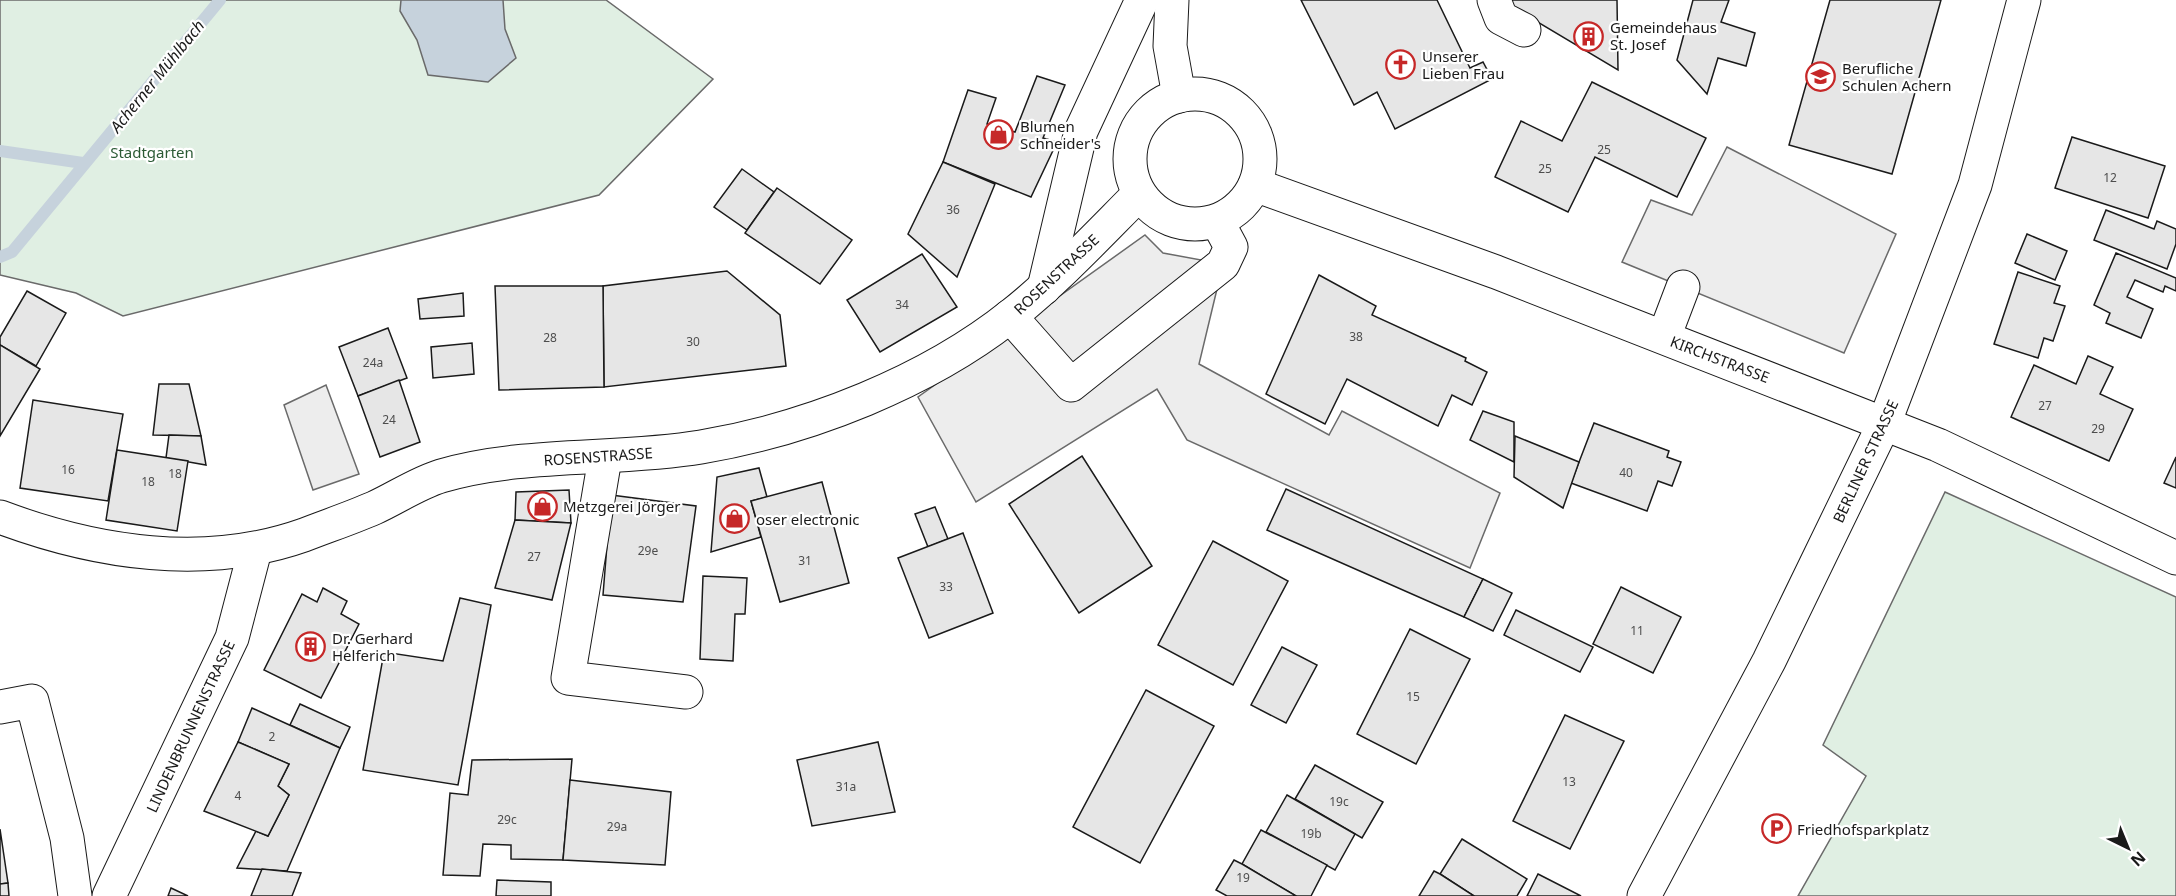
<svg xmlns="http://www.w3.org/2000/svg" width="2176" height="896" font-family="'Noto Sans',sans-serif">
  <rect width="100%" height="100%" fill="#fff"/>
  <g fill="#e0efe3" stroke="#6a6a6a" stroke-width="1.5">
    <path d="M0,0H606L713,79L599,195L123,316L76,293L0,275Z"/>
    <path d="M1945,492L2176,597V896H1798L1866,776L1823,745Z"/>
  </g>
  <g fill="#ededed" stroke="#6a6a6a" stroke-width="1.5">
    <path d="M1727,147L1896,234L1844,353L1622,262L1651,200L1692,215Z"/>
    <path d="M1145,235L1163,253L1223,264L1199,364L1329,435L1342,411L1500,493L1470,568L1187,440L1157,389L976,502L918,397Z"/>
    <path d="M326,385L359,474L313,490L284,405Z"/>
  </g>
  <path fill="#c6d2dc" stroke="#6a6a6a" stroke-width="1.5" d="M401,0H503L505,29L516,58L488,82L428,75L417,40L400,11Z"/>
  <g fill="none" stroke-linecap="round" stroke-linejoin="round">
    <g stroke="#c6d2dc" stroke-width="12">
      <path d="M0,151L83,163"/>
      <path d="M0,257L12,252L220,0"/>
    </g>
  </g>
  <g fill="#e6e6e6" stroke="#1a1a1a" stroke-width="1.5">
    <path d="M1301,0H1437L1470,68L1483,62L1492,79L1395,129L1377,92L1354,105Z"/>
    <path d="M1503,0H1617L1618,70L1504,2Z"/>
    <path d="M1693,0H1729L1721,22L1755,33L1746,66L1718,58L1707,94L1677,60Z"/>
    <path d="M1830,0H1941L1892,174L1789,145Z"/>
    <path d="M1037,76L1065,85L1043,138L1057,142L1031,197L943,162L968,90L996,98L987,124L1015,132Z"/>
    <path d="M1592,82L1706,138L1677,197L1595,157L1568,212L1495,177L1521,121L1562,141Z"/>
    <path d="M2072,137L2165,166L2148,218L2055,188Z"/>
    <path d="M943,162L995,184L957,277L908,234Z"/>
    <path d="M742,169L774,192L747,230L714,207Z"/>
    <path d="M777,188L852,240L820,284L745,233Z"/>
    <path d="M2106,210L2154,229L2157,221L2176,229V244L2167,269L2094,240Z"/>
    <path d="M2027,234L2067,251L2055,280L2015,263Z"/>
    <path d="M2116,253L2176,278V291L2165,286L2163,292L2135,280L2127,297L2153,309L2141,338L2106,323L2110,313L2094,305Z"/>
    <path d="M922,254L957,307L880,352L847,300Z"/>
    <path d="M727,271L780,315L786,366L604,387L603,286Z"/>
    <path d="M2018,272L2060,286L2054,303L2065,306L2053,341L2044,338L2038,358L1994,344Z"/>
    <path d="M1319,275L1376,306L1372,315L1466,358L1465,361L1487,372L1472,405L1452,395L1438,426L1347,379L1325,424L1266,394Z"/>
    <path d="M495,286H603L604,387L499,390Z"/>
    <path d="M27,291L66,313L36,366L0,345V337Z"/>
    <path d="M463,293L464,316L420,319L418,299Z"/>
    <path d="M388,328L407,378L358,396L339,347Z"/>
    <path d="M472,343L474,374L433,378L431,347Z"/>
    <path d="M0,345L40,369L0,436Z"/>
    <path d="M2088,356L2113,367L2100,394L2133,409L2109,461L2011,417L2034,365L2076,384Z"/>
    <path d="M399,380L420,442L380,457L358,396Z"/>
    <path d="M159,384H189L201,436L153,435Z"/>
    <path d="M33,400L123,414L108,501L20,488Z"/>
    <path d="M1483,411L1514,422V462L1470,440Z"/>
    <path d="M1594,423L1669,451L1667,457L1681,462L1672,486L1658,481L1647,511L1571,483Z"/>
    <path d="M169,435L201,436L206,465L166,458Z"/>
    <path d="M1515,436L1579,462L1563,508L1514,477Z"/>
    <path d="M117,450L188,461L177,531L106,520Z"/>
    <path d="M1082,456L1152,566L1079,613L1009,504Z"/>
    <path d="M2176,457V488L2164,483Z"/>
    <path d="M759,468L767,497L751,501L761,537L711,552L717,477Z"/>
    <path d="M822,482L849,583L780,602L751,501Z"/>
    <path d="M1286,489L1483,579L1464,617L1267,530Z"/>
    <path d="M569,490L571,523L515,520L516,492Z"/>
    <path d="M611,495L696,506L683,602L603,595Z"/>
    <path d="M935,507L948,539L928,547L915,514Z"/>
    <path d="M515,520L571,523L552,600L495,588Z"/>
    <path d="M963,533L993,613L929,638L898,558Z"/>
    <path d="M1213,541L1288,581L1233,685L1158,645Z"/>
    <path d="M703,576L747,578L745,614H735L733,661L700,659Z"/>
    <path d="M1483,579L1512,593L1493,631L1464,617Z"/>
    <path d="M1621,587L1681,617L1653,673L1593,644Z"/>
    <path d="M323,588L347,601L341,614L359,624L321,698L264,670L302,594L317,602Z"/>
    <path d="M460,598L491,605L458,785L363,770L384,652L443,661Z"/>
    <path d="M1516,610L1593,647L1580,672L1504,635Z"/>
    <path d="M1410,629L1470,659L1416,764L1357,734Z"/>
    <path d="M1282,647L1317,665L1286,723L1251,705Z"/>
    <path d="M1146,690L1214,726L1140,863L1073,827Z"/>
    <path d="M300,704L350,727L340,748L290,725Z"/>
    <path d="M252,708L340,748L287,871L237,868L256,831L268,836L289,795L278,786L289,764L238,742Z"/>
    <path d="M1565,715L1624,741L1570,849L1513,821Z"/>
    <path d="M238,742L289,764L278,786L289,795L268,836L204,811Z"/>
    <path d="M878,742L895,812L812,826L797,760Z"/>
    <path d="M572,759L563,860L511,859V845L483,844L480,876L443,875L450,793L468,795L472,760Z"/>
    <path d="M1315,765L1383,802L1362,838L1295,799Z"/>
    <path d="M570,780L671,792L665,865L563,860Z"/>
    <path d="M1287,795L1355,834L1335,870L1266,832Z"/>
    <path d="M0,829L8,883L0,884Z"/>
    <path d="M1261,830L1327,865L1311,896H1296L1242,864Z"/>
    <path d="M1462,839L1527,879L1517,896H1474L1440,874Z"/>
    <path d="M1234,860L1242,864L1296,896H1227L1216,890Z"/>
    <path d="M262,869L301,873L292,896H251Z"/>
    <path d="M1434,871L1440,874L1474,896H1419Z"/>
    <path d="M1538,874L1581,896H1527Z"/>
    <path d="M497,880L551,882V896H496Z"/>
    <path d="M8,883L9,896H0V884Z"/>
    <path d="M171,888L188,896H168Z"/>
  </g>
  <g fill="none" stroke-linecap="round" stroke-linejoin="round">
    <defs>
      <g id="minor">
        <path d="M1494,0L1501,18L1524,30"/>
        <path d="M1044,288L1081,131L1142,0"/>
        <path d="M1010,316L1071,385L1223,264L1231,247L1217,221"/>
        <path d="M1664,337L1683,287"/>
        <path d="M605,458L568,678L686,692"/>
        <path d="M0,517C96,553 205,570 304,535C327,526 351,518 374,508C396,498 418,483 441,476C522,452 617,461 701,447C808,429 928,382 1013,314C1058,278 1098,235 1139,194"/>
        <path d="M0,707L32,701L67,838L75,896"/>
        <path d="M109,896L232,638L255,550"/>
        <path d="M1644,896L1769,661L1884,424L1975,185L2024,0"/>
      </g>
      <g id="major">
        <path d="M1172,0L1170,46L1179,96"/>
        <circle cx="1195" cy="159" r="65"/>
        <path d="M1255,185L1496,272L1938,445L2176,558"/>
      </g>
    </defs>
    <use href="#minor" stroke="#1a1a1a" stroke-width="35"/>
    <use href="#major" stroke="#1a1a1a" stroke-width="35"/>
    <use href="#minor" stroke="#fff" stroke-width="33"/>
    <use href="#major" stroke="#fff" stroke-width="33"/>
  </g>
  <defs>
    <symbol id="building-ring" viewBox="-11 -11 22 22"><circle r="9.5" fill="#fff" stroke="#c62828" stroke-width="1.5"/><path d="M-4-6H4V6H1V3H-1V6H-4ZM-2.5-4.3h1.7v1.8h-1.7ZM.8-4.3h1.7v1.8H.8ZM-2.5-1h1.7V.8h-1.7ZM.8-1h1.7V.8H.8Z" fill="#c62828"/></symbol>
    <symbol id="church-ring" viewBox="-11 -11 22 22"><circle r="9.5" fill="#fff" stroke="#c62828" stroke-width="1.5"/><path d="M-1.2-6h2.4v3.5h3.3v2.4h-3.3V6h-2.4V-.1h-3.3v-2.4h3.3Z" fill="#c62828"/></symbol>
    <symbol id="school-ring" viewBox="-11 -11 22 22"><circle r="9.5" fill="#fff" stroke="#c62828" stroke-width="1.5"/><path d="M0-5L7-2L0 1L-7-2ZM-4 1L0 2.5L4 1V4Q0 6-4 4Z" fill="#c62828"/></symbol>
    <symbol id="shop-ring" viewBox="-11 -11 22 22"><circle r="9.5" fill="#fff" stroke="#c62828" stroke-width="1.5"/><path d="M-5-2.5h2.3a2.7 3.5 0 0 1 5.4 0H5L5.5 6h-11ZM-1.5-2.5h3a1.5 2.3 0 0 0-3 0Z" fill="#c62828"/></symbol>
    <symbol id="parking-ring" viewBox="-11 -11 22 22"><circle r="9.5" fill="#fff" stroke="#c62828" stroke-width="1.5"/><path d="M-3.5-5.5H1a3.5 3.5 0 0 1 0 7H-1V5.5H-3.5ZM-1-3.4V-.6H.8a1.4 1.4 0 0 0 0-2.8Z" fill="#c62828"/></symbol>
  </defs>
  <g fill-rule="evenodd">
    <use href="#building-ring" x="1572" y="20" width="33" height="33"/>
    <use href="#church-ring" x="1384" y="48" width="33" height="33"/>
    <use href="#school-ring" x="1804" y="60" width="33" height="33"/>
    <use href="#shop-ring" x="982" y="118" width="33" height="33"/>
    <use href="#shop-ring" x="526" y="490" width="33" height="33"/>
    <use href="#shop-ring" x="718" y="502" width="33" height="33"/>
    <use href="#building-ring" x="294" y="630" width="33" height="33"/>
    <use href="#parking-ring" x="1760" y="812" width="33" height="33"/>
  </g>
  <g text-anchor="middle" dominant-baseline="central" stroke-width="4.5" stroke-linejoin="round" paint-order="stroke">
    <g font-size="12" fill="#4d4d4d">
      <text x="1604" y="149">25</text>
      <text x="1545" y="168">25</text>
      <text x="2110" y="177">12</text>
      <text x="953" y="209">36</text>
      <text x="902" y="304">34</text>
      <text x="1356" y="336">38</text>
      <text x="550" y="337">28</text>
      <text x="693" y="341">30</text>
      <text x="373" y="362">24a</text>
      <text x="2045" y="405">27</text>
      <text x="389" y="419">24</text>
      <text x="2098" y="428">29</text>
      <text x="68" y="469">16</text>
      <text x="1626" y="472">40</text>
      <text x="175" y="473">18</text>
      <text x="148" y="481">18</text>
      <text x="648" y="550">29e</text>
      <text x="534" y="556">27</text>
      <text x="805" y="560">31</text>
      <text x="946" y="586">33</text>
      <text x="1637" y="630">11</text>
      <text x="1413" y="696">15</text>
      <text x="272" y="736">2</text>
      <text x="1569" y="781">13</text>
      <text x="846" y="786">31a</text>
      <text x="238" y="795">4</text>
      <text x="1339" y="801">19c</text>
      <text x="507" y="819">29c</text>
      <text x="617" y="826">29a</text>
      <text x="1311" y="833">19b</text>
      <text x="1243" y="877">19</text>
    </g>
    <g font-size="15" fill="#1a1a1a" stroke="#fff" text-anchor="start">
      <text x="1610" y="27">Gemeindehaus<tspan x="1610" dy="17">St. Josef</tspan></text>
      <text x="1422" y="56">Unserer<tspan x="1422" dy="17">Lieben Frau</tspan></text>
      <text x="1842" y="68">Berufliche<tspan x="1842" dy="17">Schulen Achern</tspan></text>
      <text x="1020" y="126">Blumen<tspan x="1020" dy="17">Schneider's</tspan></text>
      <text x="563" y="506">Metzgerei Jörger</text>
      <text x="756" y="519">oser electronic</text>
      <text x="332" y="638">Dr. Gerhard<tspan x="332" dy="17">Helferich</tspan></text>
      <text x="1797" y="829">Friedhofsparkplatz</text>
    </g>
    <g font-size="15" fill="#2b5a34" stroke="#fff">
      <text x="152" y="152">Stadtgarten</text>
    </g>
    <g font-size="15" fill="#1a1a1a" stroke="#fff">
      <text transform="translate(1056 274) rotate(-43)">ROSENSTRASSE</text>
      <text transform="translate(1720 359) rotate(21)">KIRCHSTRASSE</text>
      <text transform="translate(598 456) rotate(-4)">ROSENSTRASSE</text>
      <text transform="translate(1865 461) rotate(-65)">BERLINER STRASSE</text>
      <text transform="translate(190 726) rotate(-65)">LINDENBRUNNENSTRASSE</text>
    </g>
    <g font-size="16" font-style="italic" fill="#1a1a1a" stroke="#fff">
      <text transform="translate(157 76) rotate(-51)">Acherner Mühlbach</text>
    </g>
  </g>
  <g transform="translate(2128 848) rotate(137)" stroke="#ffffff" stroke-width="4.5" paint-order="stroke">
  <path d="M0-4.5L10 22L0 15L-10 22Z" fill="#1a1a1a"/>
  <text y="-9" font-size="16" font-weight="bold" text-anchor="middle" fill="#1a1a1a">N</text>
  </g>
</svg>
